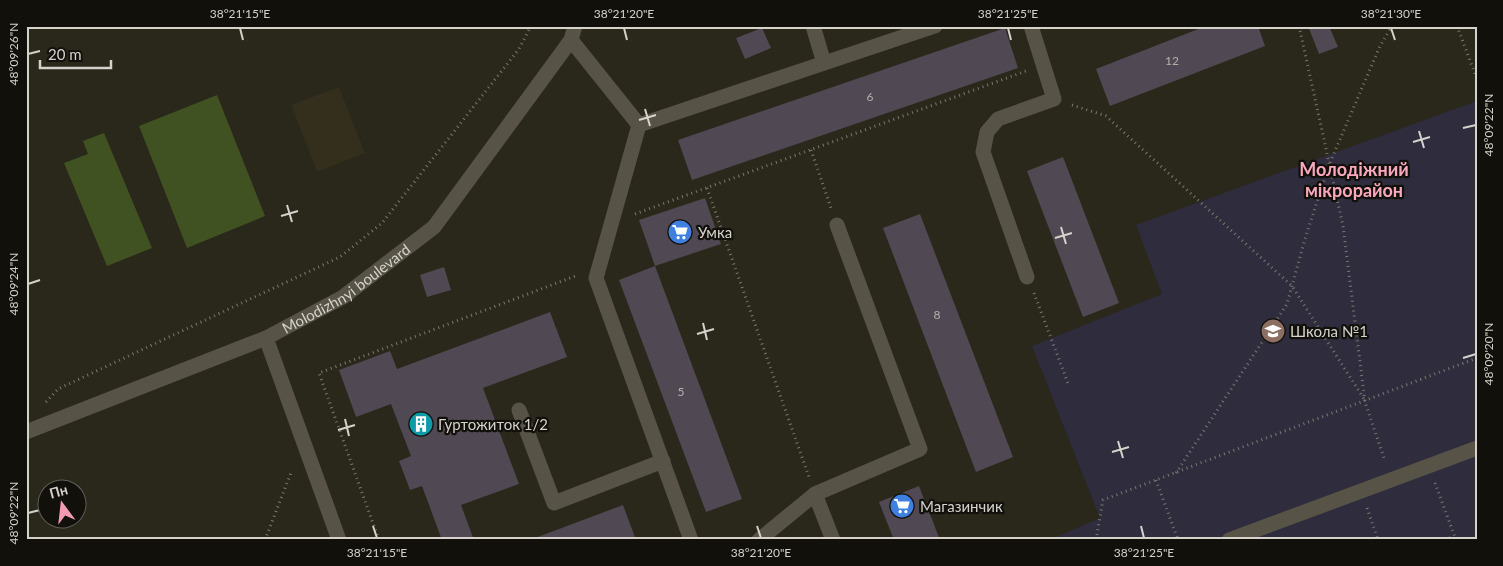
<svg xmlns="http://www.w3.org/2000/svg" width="1503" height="566" font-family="Lato,sans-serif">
  <rect width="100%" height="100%" fill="#2a271b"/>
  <path fill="#332f1c" d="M339,87L365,153L317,172L291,105Z"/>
  <path fill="#2f2c3d" d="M1477,101V540H1049L1100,518L1032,346L1162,294L1136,225Z"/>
  <g fill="#405222">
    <path d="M217,95L265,216L187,248L139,126Z"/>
    <path d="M104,133L152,248L107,266L64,163L88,154L83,141Z"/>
  </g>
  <g fill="#504853">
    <path d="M1206,26H1258L1265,46L1110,106L1096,69Z"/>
    <path d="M1308,26H1329L1338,47L1319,54Z"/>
    <path d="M762,28L771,48L745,59L736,38Z"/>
    <path d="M1005,28L1018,68L692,180L678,140Z"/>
    <path d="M1063,157L1119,303L1083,317L1027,171Z"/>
    <path d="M705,198L721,244L655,266L639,220Z"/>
    <path d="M920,214L1013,457L976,472L883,228Z"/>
    <path d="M655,266L742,499L706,512L619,280Z"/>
    <path d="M444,267L451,290L427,297L420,275Z"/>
    <path d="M550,312L567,357L483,388L519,484L461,505L474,540H442L422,486L410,490L399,461L411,456L391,404L356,417L339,370L390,351L397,369Z"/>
    <path d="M919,486L940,540H894L879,502Z"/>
    <path d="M623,505L636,540H536L535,538Z"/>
  </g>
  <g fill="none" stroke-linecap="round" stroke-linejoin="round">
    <g stroke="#7b796f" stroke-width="3" stroke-dasharray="1 4" stroke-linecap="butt">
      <path d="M1299,26L1343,226L1365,402L1385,461"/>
      <path d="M1457,26L1477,79"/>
      <path d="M1072,105L1106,116L1292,286L1364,399"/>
      <path d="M811,150L831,208"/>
      <path d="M707,188L809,477"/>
      <path d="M635,214L1026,71"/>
      <path d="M1034,293L1069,386"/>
      <path d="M46,402L58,389L340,257L382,223L519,49L531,26"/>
      <path d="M1176,473L1287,304L1305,239L1329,165L1380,46L1392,26"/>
      <path d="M1156,480L1178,540"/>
      <path d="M1435,483L1456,540"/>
      <path d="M1367,508L1378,540"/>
      <path d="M265,540L292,470"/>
      <path d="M379,540L319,373L578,275"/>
      <path d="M1096,540L1103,500L1477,358"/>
      <path d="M1445,540L1454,536"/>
    </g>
    <g stroke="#575447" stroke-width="15">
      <path d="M813,26L824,63"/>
      <path d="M571,40L639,125L935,26"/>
      <path d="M639,125L596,278L691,540"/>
      <path d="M1027,277L983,152L987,132L998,119L1054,99L1031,26"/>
      <path d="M266,338L339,540"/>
      <path d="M519,410L554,503L663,461"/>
      <path id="s1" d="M26,432L266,338L343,297L434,227L571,40L575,26"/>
      <path d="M815,494L920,449L837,225"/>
      <path d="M759,540L815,494L833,540"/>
      <path d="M1229,540L1477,448"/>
    </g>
  </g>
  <path fill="none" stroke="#d4d2ca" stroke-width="2" d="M240,28L243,40M624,28L627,40M1008,28L1011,40M1391,28L1395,40M28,54L40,51M645,109L650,126M639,120L656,115M1463,128L1476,125M1419,131L1424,148M1413,142L1430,137M287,205L292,222M281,216L298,211M1061,227L1066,244M1055,238L1072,233M28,284L40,280M703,323L707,340M697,334L714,329M1463,358L1476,354M345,419L349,436M338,430L355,425M1118,441L1123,458M1112,452L1129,447M28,513L40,510M373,526L377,538M757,526L761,538M1141,526L1144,538"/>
  <defs>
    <symbol id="supermarket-disc" viewBox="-11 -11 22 22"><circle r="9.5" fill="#3f7fe0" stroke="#11100b"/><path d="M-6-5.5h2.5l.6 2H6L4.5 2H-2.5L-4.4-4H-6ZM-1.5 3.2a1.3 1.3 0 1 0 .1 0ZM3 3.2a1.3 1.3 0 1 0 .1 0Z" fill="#fff"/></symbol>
    <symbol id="school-disc" viewBox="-11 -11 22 22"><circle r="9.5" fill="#8d6e63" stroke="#11100b"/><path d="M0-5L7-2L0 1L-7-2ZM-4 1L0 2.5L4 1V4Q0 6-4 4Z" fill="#fff"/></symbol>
    <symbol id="building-disc" viewBox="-11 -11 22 22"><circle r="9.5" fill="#0f9aa8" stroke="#11100b"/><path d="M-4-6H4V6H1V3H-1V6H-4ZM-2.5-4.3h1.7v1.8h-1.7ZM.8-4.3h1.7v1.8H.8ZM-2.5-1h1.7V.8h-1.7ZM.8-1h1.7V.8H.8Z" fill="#fff"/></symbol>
  </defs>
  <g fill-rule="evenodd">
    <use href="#supermarket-disc" x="666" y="218" width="28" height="28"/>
    <use href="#school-disc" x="1259" y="317" width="28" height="28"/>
    <use href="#building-disc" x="407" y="410" width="28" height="28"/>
    <use href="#supermarket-disc" x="888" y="492" width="28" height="28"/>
  </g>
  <g text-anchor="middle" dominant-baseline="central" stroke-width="4.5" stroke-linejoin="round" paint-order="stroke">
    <g font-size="12" fill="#b3b0ac">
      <text x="1172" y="60">12</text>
      <text x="870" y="96">6</text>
      <text x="937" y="314">8</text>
      <text x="681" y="391">5</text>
    </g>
    <g font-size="15" fill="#d4d2ca" stroke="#11100b" text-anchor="start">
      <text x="698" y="232">Умка</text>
      <text x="1290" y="331">Школа №1</text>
      <text x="438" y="424">Гуртожиток 1/2</text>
      <text x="920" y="506">Магазинчик</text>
    </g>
    <g font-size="15" fill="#d4d2ca" stroke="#11100b">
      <text stroke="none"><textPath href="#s1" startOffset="352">Molodizhnyi boulevard</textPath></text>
    </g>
    <g font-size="18" font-weight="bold" fill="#faa8be" stroke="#11100b">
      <text x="1354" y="169">Молодіжний<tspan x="1354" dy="21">мікрорайон</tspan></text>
    </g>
  </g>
  <rect width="1503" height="566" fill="none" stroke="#11100b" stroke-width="55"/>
  <g transform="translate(62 504) rotate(345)"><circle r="24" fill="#11100b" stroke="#5f5e57"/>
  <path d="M0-4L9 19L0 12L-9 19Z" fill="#f19ab2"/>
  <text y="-8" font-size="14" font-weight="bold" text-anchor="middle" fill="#d4d2ca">Пн</text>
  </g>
  <path d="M40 60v8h71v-8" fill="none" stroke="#d4d2ca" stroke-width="2.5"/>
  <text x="48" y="60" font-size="15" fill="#d4d2ca" stroke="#11100b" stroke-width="4" paint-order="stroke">20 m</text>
  <rect x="28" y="28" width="1448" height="510" fill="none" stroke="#d4d2ca" stroke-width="2"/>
  <g font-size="12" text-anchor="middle" fill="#d4d2ca">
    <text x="240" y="18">38°21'15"E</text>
    <text x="624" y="18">38°21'20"E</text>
    <text x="1008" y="18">38°21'25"E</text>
    <text x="1391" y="18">38°21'30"E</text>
    <text transform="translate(14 54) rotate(-90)" y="4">48°09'26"N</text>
    <text transform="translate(1489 125) rotate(-90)" y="4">48°09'22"N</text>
    <text transform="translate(14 284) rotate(-90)" y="4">48°09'24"N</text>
    <text transform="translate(1489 354) rotate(-90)" y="4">48°09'20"N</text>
    <text transform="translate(14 513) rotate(-90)" y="4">48°09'22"N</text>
    <text x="377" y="557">38°21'15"E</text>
    <text x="761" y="557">38°21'20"E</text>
    <text x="1144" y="557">38°21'25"E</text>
  </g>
</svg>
